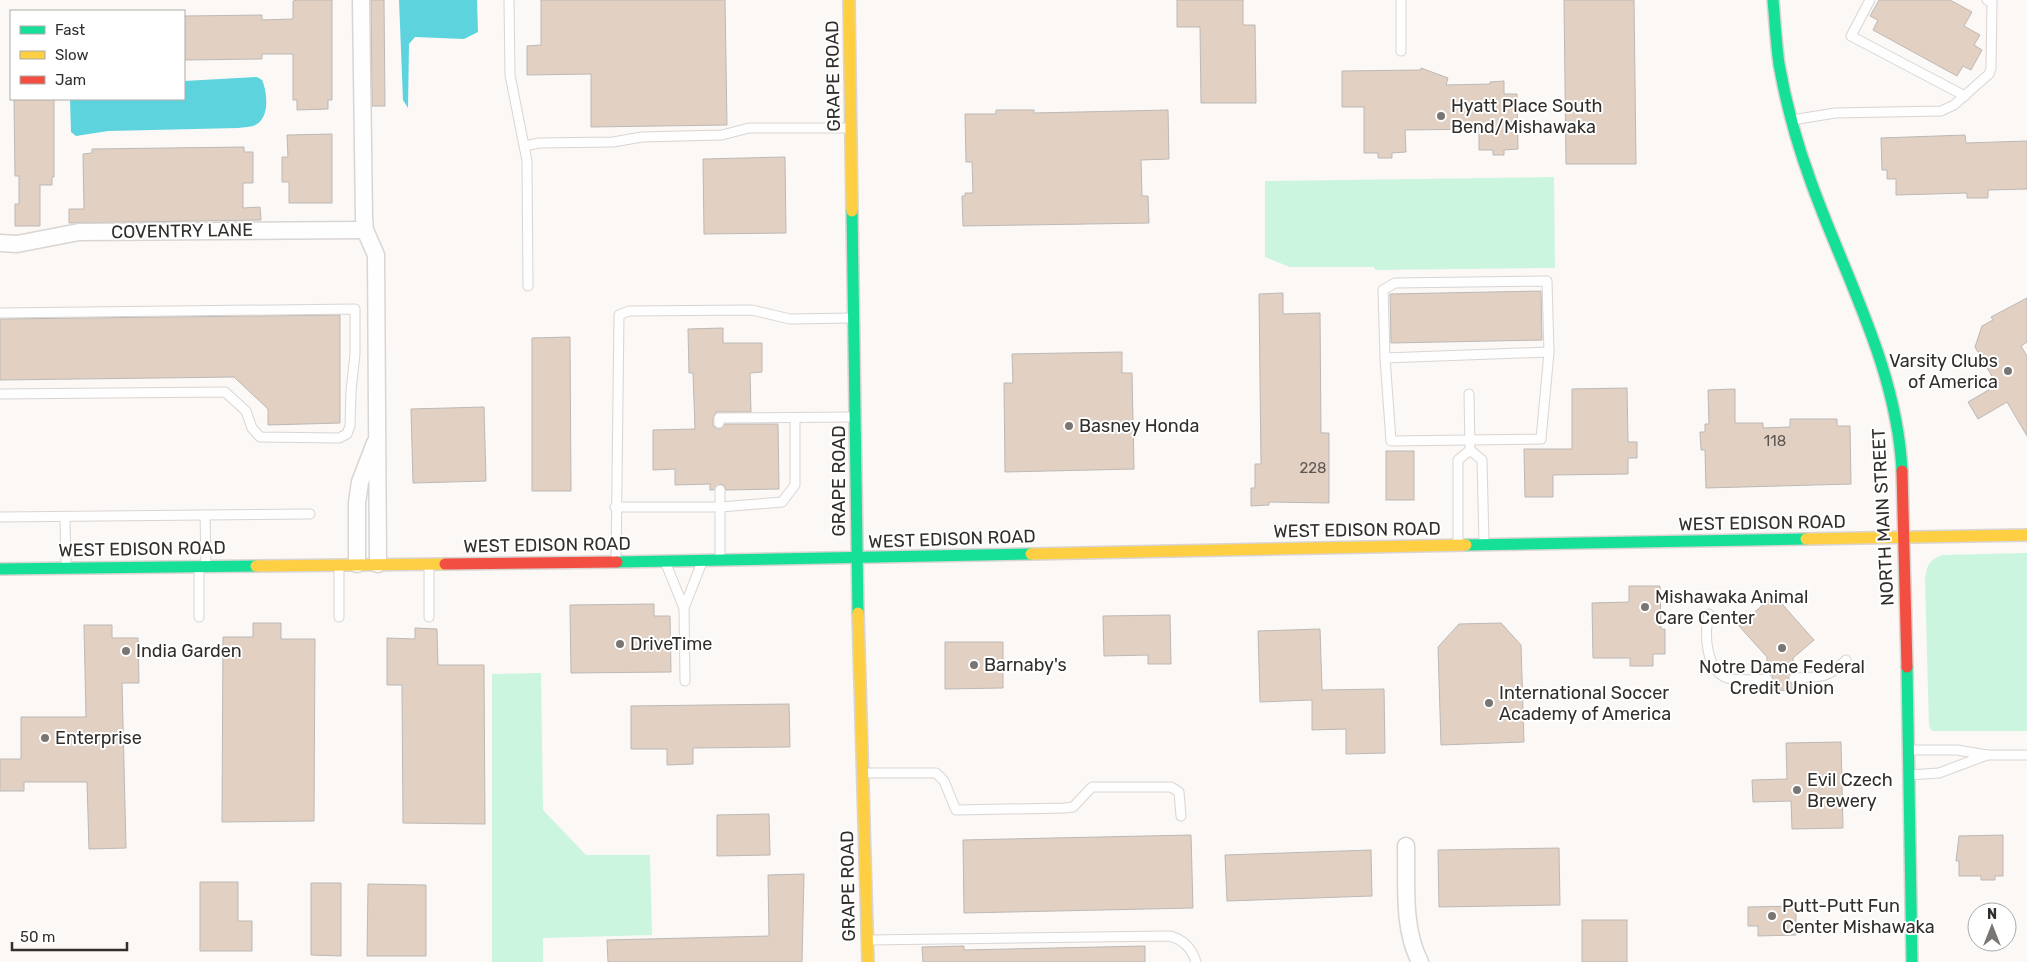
<svg xmlns="http://www.w3.org/2000/svg" width="2027" height="962" font-family="Rubik,sans-serif">
  <rect width="100%" height="100%" fill="#fbf8f5"/>
  <g fill="#ccf5e0">
    <path d="M1554,177L1555,268L1375,270L1374,267H1290L1265,257V181Z"/>
    <path d="M2027,553V731H1932L1929,726L1925,580C1926,567 1929,559 1943,555Z"/>
    <path d="M541,673L543,810L586,855H650L652,935L543,938V962H492V674Z"/>
  </g>
  <g fill="#5dd4dd">
    <path d="M399,0H477L478,32L464,39L415,37L409,44L408,108L403,100Z"/>
    <path d="M257,77L262,80C267,91 270,116 257,124C253,127 244,127 238,128L108,131L76,136L71,132L70,99H184V81Z"/>
  </g>
  <g fill="#e2d0c3" stroke="#bbb9b6">
    <path d="M297,0H332V100H328V109L297,110V100H293V54H262V59L184,60V16L262,15V20L293,19V1Z"/>
    <path d="M371,0H384L385,106H372Z"/>
    <path d="M541,0H725L727,125L591,127V74L527,75V46L541,45Z"/>
    <path d="M1177,0H1243V25H1255L1256,103H1201L1200,27H1177Z"/>
    <path d="M1564,0H1634L1636,164H1566Z"/>
    <path d="M1879,0H1950L1972,12L1964,26L1980,35L1974,45L1982,50L1971,70L1963,66L1957,76L1873,30L1878,20L1870,16Z"/>
    <path d="M1421,68L1448,78L1446,85L1490,84V82L1504,81V94H1517L1518,149L1504,150V155H1493V150H1479V129L1405,130L1406,152L1392,153V158H1378V153H1364V107H1342V71L1421,70Z"/>
    <path d="M14,99H54V177H52V185H40V226H15V204H19V176H15Z"/>
    <path d="M996,110H1034V113L1168,110L1169,159L1141,160L1142,196H1148L1149,223L963,226L962,196H965V193H973L972,162H966L965,114H996Z"/>
    <path d="M332,134V203H289V182H282V157H288L287,135Z"/>
    <path d="M1965,135L1966,143L2027,141V189L1988,190V198H1967V193L1896,195V179H1887V170H1882L1881,138Z"/>
    <path d="M244,147V152H253V183H243V208L260,207L261,220L69,223V209H84L83,154L92,153V149Z"/>
    <path d="M785,157L786,233L704,234L703,159Z"/>
    <path d="M1541,291L1542,340L1391,343L1390,294Z"/>
    <path d="M1283,293V314L1320,313L1321,433H1329V503L1269,502V505L1251,506V488H1255V464H1261L1259,294Z"/>
    <path d="M2027,298V342L2021,346L2027,356V436L2007,402L1978,419L1968,402L1997,385L1975,347L1982,326L1993,320L1991,317Z"/>
    <path d="M340,315V423L268,425V409L234,377L0,380V319Z"/>
    <path d="M723,328V343H762V372L750,373L751,412H716L713,418V426L719,429L725,424H778L779,489L726,490L724,485L720,484L714,490H710V484L675,485V469L653,470V430L695,429L693,373H689L688,329Z"/>
    <path d="M570,337L571,491H532V338Z"/>
    <path d="M1122,352V373H1132L1134,469L1005,472L1004,383H1013L1012,354Z"/>
    <path d="M1627,388L1628,442H1637V458H1628V474L1553,475V497H1525L1524,449H1572V389Z"/>
    <path d="M1735,389V423H1763V428L1790,427V419H1837V426H1850L1851,484L1706,488L1705,450H1701L1700,432H1705V424H1709L1708,390Z"/>
    <path d="M484,407L486,481L413,483L411,409Z"/>
    <rect x="1386" y="451" width="28" height="49"/>
    <path d="M1629,586H1660L1661,629H1665V654H1653V666H1630V658H1593L1592,603L1629,602Z"/>
    <path d="M1774,595L1814,640L1793,658L1794,672L1788,678L1789,682L1794,684V690L1768,691L1767,685L1773,679L1772,675L1767,673V657L1739,626Z"/>
    <path d="M654,604V616H670L671,672L571,673L570,605Z"/>
    <path d="M1170,615L1171,664H1148V655L1104,656L1103,616Z"/>
    <path d="M253,623H281V639H315L314,821L222,822L223,637H253Z"/>
    <path d="M1501,623L1521,645L1524,742L1441,745L1438,647L1459,624Z"/>
    <path d="M84,625H112V638H138L139,683H122L126,848L89,849L87,782H24V791H0V759H21V717H86Z"/>
    <path d="M415,628L437,629L438,665H484L485,824L403,823L402,685H387V638L415,639Z"/>
    <path d="M1320,629L1322,690L1384,689L1385,753L1346,754V729L1312,730V700L1260,702L1258,631Z"/>
    <path d="M945,642H1003V688L945,689Z"/>
    <path d="M789,704L790,747L693,748V764L667,765V749H631V706Z"/>
    <path d="M1841,742L1843,828L1792,829L1791,801L1753,802L1752,780L1787,779L1786,743Z"/>
    <path d="M769,814L770,855L717,856V815Z"/>
    <path d="M1191,835L1193,908L964,913L963,840Z"/>
    <path d="M2003,835V876H1995V880H1981V876H1959V861H1956L1959,836Z"/>
    <path d="M1559,848L1560,905L1439,907L1438,850Z"/>
    <path d="M1371,850L1372,896L1227,901L1225,855Z"/>
    <path d="M804,874L802,962H608L607,940L769,936L768,875Z"/>
    <path d="M200,882H238V921H252V951H200Z"/>
    <path d="M311,883H341V956L311,955Z"/>
    <path d="M368,884L426,885V956H367Z"/>
    <path d="M1796,906V935L1758,936V926H1748V907Z"/>
    <rect x="1582" y="920" width="45" height="42"/>
    <path d="M964,946V950L1145,946V962H923L922,947Z"/>
  </g>
  <g fill="none" stroke-linecap="round" stroke-linejoin="round">
    <defs>
      <g id="lane">
        <path d="M509,0L510,75L527,161L528,286"/>
        <path d="M1401,0V51"/>
        <path d="M1870,0L1851,36L1965,96"/>
        <path d="M1792,120L1835,113L1941,111L1954,105L1989,74L1991,68L1992,2L1987,0"/>
        <path d="M525,146L539,143L613,142L642,137L722,135L749,128H849"/>
        <path d="M0,313L355,309V354L351,391L350,426L347,434L339,438L260,437L252,428L246,411L225,392L0,394"/>
        <path d="M1549,352L1541,439L1391,441L1385,358Z"/>
        <path d="M1385,358L1383,290L1395,283L1547,281L1549,352"/>
        <path d="M719,423V418L854,417"/>
        <path d="M1470,450L1482,460L1484,543"/>
        <path d="M720,490V560"/>
        <path d="M615,507H720L782,502L795,485V418"/>
        <path d="M205,515L206,565"/>
        <path d="M0,517L310,514"/>
        <path d="M65,517L66,566"/>
        <path d="M1458,543V460L1470,450L1469,394"/>
        <path d="M616,562L619,315L629,311L752,310L790,319L852,318"/>
        <path d="M429,564V617"/>
        <path d="M666,564L684,608L685,681"/>
        <path d="M339,565V617"/>
        <path d="M684,608L702,562"/>
        <path d="M1709,614C1704,633 1705,674 1731,679C1742,681 1756,679 1767,679"/>
        <path d="M199,617V566"/>
        <path d="M1794,678C1819,677 1828,679 1846,660"/>
        <path d="M1987,755H2027"/>
        <path d="M863,773H936L944,781L956,810L1065,808L1073,807L1092,787H1171L1179,792L1181,816"/>
        <path d="M1909,775L1939,773L1987,755L1957,750H1909"/>
        <path d="M867,940L1169,936C1183,939 1192,949 1196,962"/>
      </g>
      <g id="street">
        <path d="M361,0L364,218L365,230L376,255L378,564"/>
        <path d="M0,243L17,244L79,232L365,230"/>
        <path d="M357,564V503L360,482L375,443"/>
        <path d="M1406,846C1407,884 1402,927 1420,962"/>
      </g>
      <g id="fast">
        <path d="M1773,0C1775,21 1776,43 1779,64C1786,104 1797,144 1811,182C1845,277 1897,368 1902,471"/>
        <path d="M852,211L858,613"/>
        <path d="M1466,545L1806,539"/>
        <path d="M617,562L1031,554"/>
        <path d="M0,569L256,566"/>
        <path d="M1907,667L1912,962"/>
      </g>
      <g id="slow">
        <path d="M849,0L852,211"/>
        <path d="M1806,539L2027,535"/>
        <path d="M1031,554L1466,545"/>
        <path d="M256,566L445,564"/>
        <path d="M858,613L868,962"/>
      </g>
      <g id="jam">
        <path d="M1902,471L1907,667"/>
        <path d="M445,564L617,562"/>
      </g>
    </defs>
    <use href="#lane" stroke="#d9d5d3" stroke-width="11"/>
    <use href="#street" stroke="#d9d5d3" stroke-width="19"/>
    <use href="#fast" stroke="#d9d5d3" stroke-width="14"/>
    <use href="#slow" stroke="#d9d5d3" stroke-width="14"/>
    <use href="#jam" stroke="#d9d5d3" stroke-width="14"/>
    <use href="#lane" stroke="#fefefe" stroke-width="9"/>
    <use href="#street" stroke="#fefefe" stroke-width="16"/>
    <use href="#fast" stroke="#16e098" stroke-width="11"/>
    <use href="#slow" stroke="#ffcf43" stroke-width="11"/>
    <use href="#jam" stroke="#f24e42" stroke-width="11"/>
  </g>
  <g fill="#787572" stroke="#fff" stroke-width="2">
    <circle cx="1441" cy="116" r="5"/>
    <circle cx="2008" cy="371" r="5"/>
    <circle cx="1069" cy="426" r="5"/>
    <circle cx="1645" cy="607" r="5"/>
    <circle cx="620" cy="644" r="5"/>
    <circle cx="1782" cy="648" r="5"/>
    <circle cx="126" cy="651" r="5"/>
    <circle cx="974" cy="665" r="5"/>
    <circle cx="1489" cy="703" r="5"/>
    <circle cx="45" cy="738" r="5"/>
    <circle cx="1797" cy="790" r="5"/>
    <circle cx="1772" cy="916" r="5"/>
  </g>
  <g text-anchor="middle" dominant-baseline="central" stroke-width="4" stroke-linejoin="round" paint-order="stroke">
    <g font-size="15" fill="#5d5651">
      <text x="1775" y="441">118</text>
      <text x="1313" y="468">228</text>
    </g>
    <g font-size="18" fill="#312e2b" stroke="#fff">
      <text transform="translate(833 76) rotate(-91)">GRAPE ROAD</text>
      <text transform="translate(182 231) rotate(-1)">COVENTRY LANE</text>
      <text transform="translate(839 481) rotate(-90)">GRAPE ROAD</text>
      <text transform="translate(1883 517) rotate(-93)">NORTH MAIN STREET</text>
      <text transform="translate(1762 523) rotate(-1)">WEST EDISON ROAD</text>
      <text transform="translate(1357 530) rotate(-1)">WEST EDISON ROAD</text>
      <text transform="translate(952 539) rotate(-2)">WEST EDISON ROAD</text>
      <text transform="translate(547 545) rotate(-1)">WEST EDISON ROAD</text>
      <text transform="translate(142 549) rotate(-1)">WEST EDISON ROAD</text>
      <text transform="translate(848 886) rotate(-91)">GRAPE ROAD</text>
    </g>
    <g font-size="18" fill="#312e2b" stroke="#fff" text-anchor="start">
      <text x="1451" y="106">Hyatt Place South<tspan x="1451" dy="21">Bend/Mishawaka</tspan></text>
      <text x="1998" y="361" text-anchor="end">Varsity Clubs<tspan x="1998" dy="21">of America</tspan></text>
      <text x="1079" y="426">Basney Honda</text>
      <text x="1655" y="597">Mishawaka Animal<tspan x="1655" dy="21">Care Center</tspan></text>
      <text x="630" y="644">DriveTime</text>
      <text x="136" y="651">India Garden</text>
      <text x="984" y="665">Barnaby's</text>
      <text x="1782" y="667" text-anchor="middle">Notre Dame Federal<tspan x="1782" dy="21">Credit Union</tspan></text>
      <text x="1499" y="693">International Soccer<tspan x="1499" dy="21">Academy of America</tspan></text>
      <text x="55" y="738">Enterprise</text>
      <text x="1807" y="780">Evil Czech<tspan x="1807" dy="21">Brewery</tspan></text>
      <text x="1782" y="906">Putt-Putt Fun<tspan x="1782" dy="21">Center Mishawaka</tspan></text>
    </g>
  </g>
  <rect x="10" y="10" width="175" height="90" fill="#ffffff" stroke="#adabaa"/>
  <rect x="20" y="26" width="25" height="8" fill="#16e098" stroke="#adabaa"/>
  <text x="55" y="35" font-size="15" fill="#312e2b">Fast</text>
  <rect x="20" y="51" width="25" height="8" fill="#ffcf43" stroke="#adabaa"/>
  <text x="55" y="60" font-size="15" fill="#312e2b">Slow</text>
  <rect x="20" y="76" width="25" height="8" fill="#f24e42" stroke="#adabaa"/>
  <text x="55" y="85" font-size="15" fill="#312e2b">Jam</text>
  <g transform="translate(1992 927)"><circle r="24" fill="#ffffff" stroke="#adabaa"/>
  <path d="M0-4L9 19L0 12L-9 19Z" fill="#787572"/>
  <text y="-8" font-size="14" font-weight="bold" text-anchor="middle" fill="#312e2b">N</text>
  </g>
  <path d="M12 942v8h115v-8" fill="none" stroke="#312e2b" stroke-width="2.5"/>
  <text x="20" y="942" font-size="15" fill="#312e2b" stroke="#ffffff" stroke-width="4" paint-order="stroke">50 m</text>
</svg>
